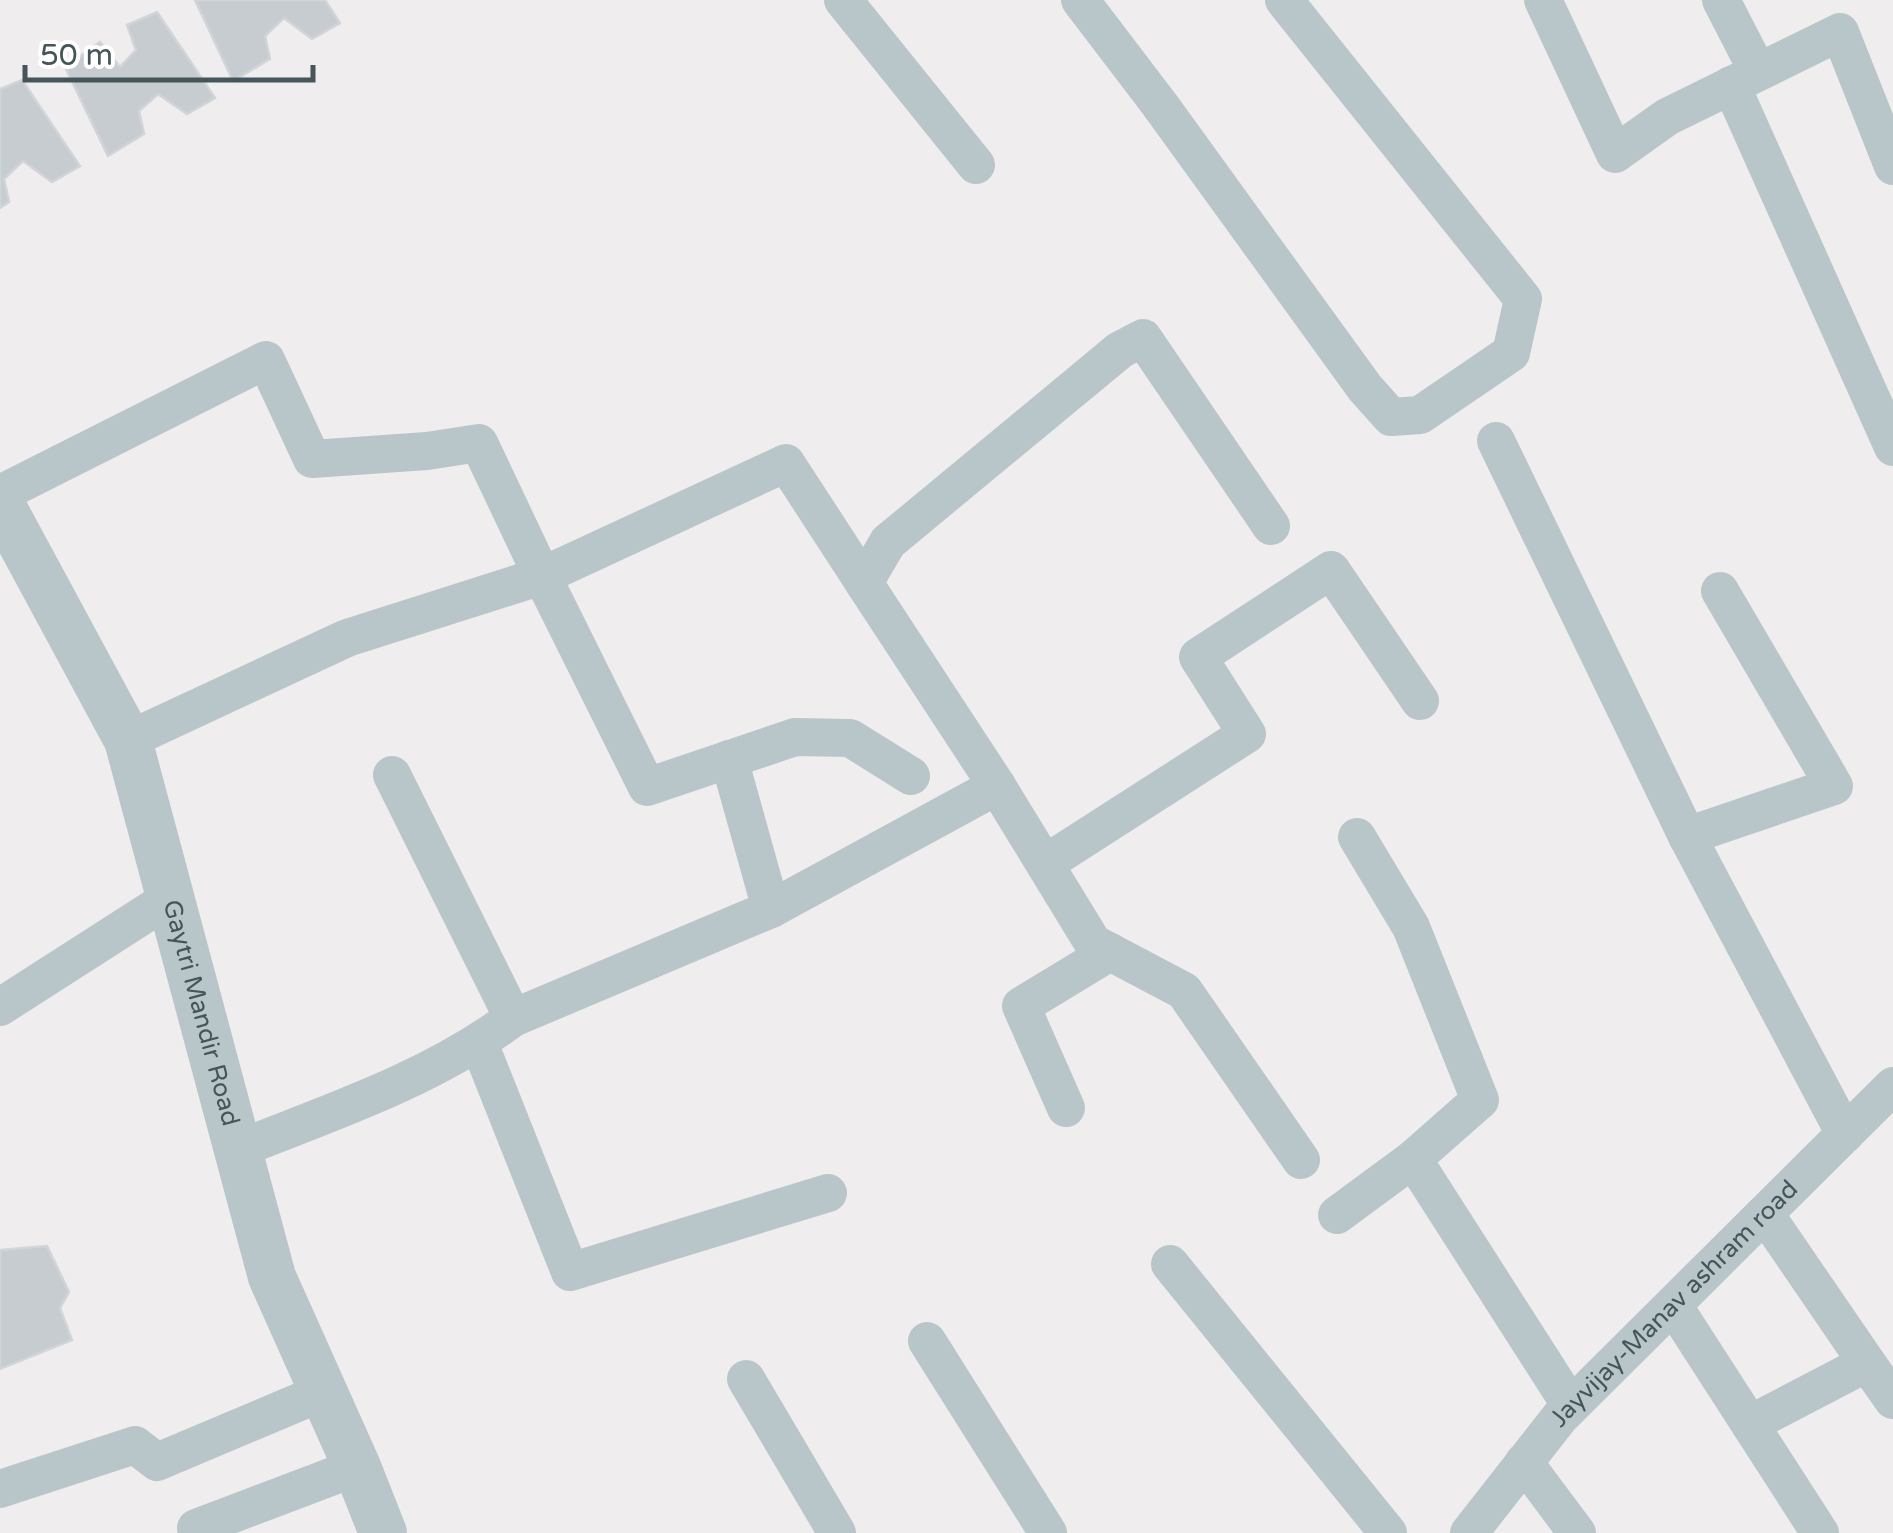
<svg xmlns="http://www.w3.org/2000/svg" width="1893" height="1533" font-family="'Varela Round',sans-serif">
  <rect width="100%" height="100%" fill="#f0edee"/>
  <g fill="#c7ccd0" stroke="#d1d5d9" stroke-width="2.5">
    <path d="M195,0H325L340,23L312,39L284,18L265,36L270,59L233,81Z"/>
    <path d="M157,12L215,98L187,114L158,94L139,111L144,134L108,156L65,67L100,42L120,67L136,50L127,25Z"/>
    <path d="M22,80L80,166L52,182L23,161L4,179L9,202L0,208V89Z"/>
    <path d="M47,1246L69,1292L60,1308L72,1340L0,1369V1250Z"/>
  </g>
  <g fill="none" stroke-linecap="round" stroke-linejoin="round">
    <g stroke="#b8c6ca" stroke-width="38">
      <path d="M843,0L976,165"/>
      <path d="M1080,0L1160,105L1365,388L1391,417L1420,415L1511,353L1523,299L1284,0"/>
      <path d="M1543,0L1615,154L1667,117L1840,32L1893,166"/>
      <path d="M1721,0L1758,72"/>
      <path d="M1731,85L1893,447"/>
      <path d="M1496,441L1687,836L1845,1134"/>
      <path d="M0,494L266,360L312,459L427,451L479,443L542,576L647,787L795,737L850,738L911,776"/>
      <path d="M1271,526L1143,338L1120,350L888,542L864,583L997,786L1093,943L1184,991L1301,1160"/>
      <path d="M128,740L347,638L542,576L786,463L864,583"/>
      <path d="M392,775L513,1018"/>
      <path d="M1687,836L1834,786L1720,591"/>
      <path d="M1357,837L1411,927L1480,1100L1413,1159L1571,1406"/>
      <path d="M1046,863L1247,734L1198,657L1331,570L1420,701"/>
      <path d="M771,909L997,786"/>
      <path d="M0,1007L170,898"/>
      <path d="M479,1043L570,1272L828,1193"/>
      <path d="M1066,1108L1021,1006L1110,952"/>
      <path d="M238,1149C332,1112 431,1079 513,1018L771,909L729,759"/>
      <path d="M1337,1215L1413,1159"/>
      <path d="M1170,1264L1388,1533"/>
      <path d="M1673,1305L1820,1533"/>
      <path d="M927,1341L1048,1533"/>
      <path d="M1867,1363L1893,1400"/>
      <path d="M746,1379L837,1533"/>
      <path d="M1750,1424L1867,1363L1765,1214"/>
      <path d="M1524,1462L1577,1533"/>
      <path d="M0,1489L135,1445L157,1462L323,1392"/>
      <path d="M196,1528L357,1467"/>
      <path id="s1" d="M1469,1533L1560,1417L1893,1086"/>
    </g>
    <path stroke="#b8c6ca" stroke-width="48" id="s2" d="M0,503L128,740L272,1277L357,1467L383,1533"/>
  </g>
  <g text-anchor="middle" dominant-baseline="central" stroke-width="9" stroke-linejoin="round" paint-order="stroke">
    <g font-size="25" fill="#45565a" stroke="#fff">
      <text stroke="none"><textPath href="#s2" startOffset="552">Gaytri Mandir Road</textPath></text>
      <text stroke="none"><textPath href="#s1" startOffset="308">Jayvijay-Manav ashram road</textPath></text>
    </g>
  </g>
  <path d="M25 65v15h288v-15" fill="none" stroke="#45565a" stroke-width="5"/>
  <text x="40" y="65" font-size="30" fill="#45565a" stroke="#ffffff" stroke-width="8" paint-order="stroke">50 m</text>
</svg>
